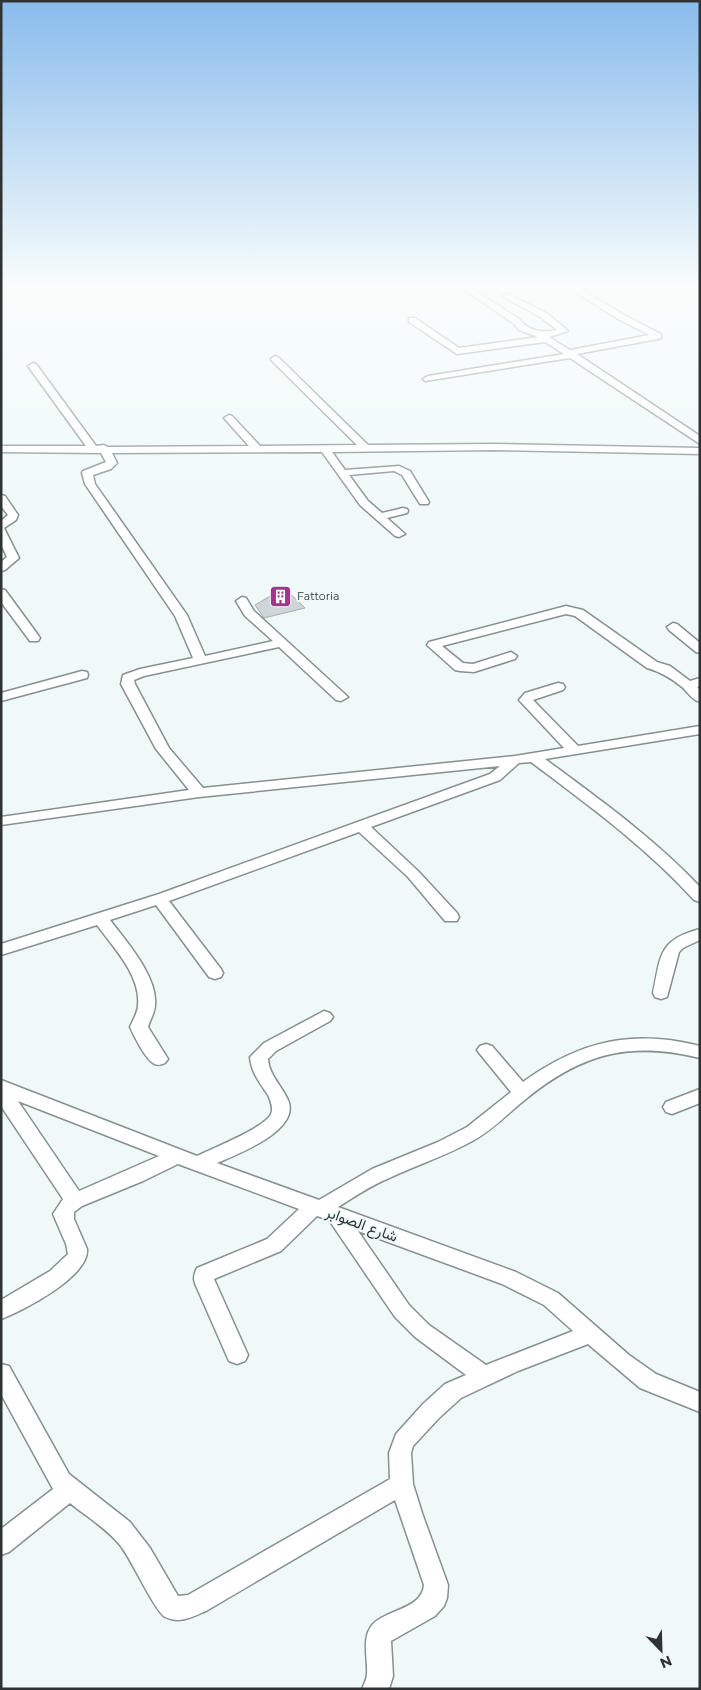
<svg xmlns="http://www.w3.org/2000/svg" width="701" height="1690" font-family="Montserrat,Vazirmatn,sans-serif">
  <rect width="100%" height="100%" fill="#effaf8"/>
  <path fill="#cdd7da" stroke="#a6afb2" d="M284,588L305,608L264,618L255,605Z"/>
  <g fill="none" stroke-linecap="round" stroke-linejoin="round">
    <defs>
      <g id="minor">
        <path d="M456,284H465L519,319C530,332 542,333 557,330L542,318L502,296L509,294L548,314L568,331L549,337L570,350L649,335L618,319L563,284H573L624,315L661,334V338L658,339L577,354L700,436V444L570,358L425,381L423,379L428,376L564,354L545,342L457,354L409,322V318H415L459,348L538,337L519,330L513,323Z"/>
        <path d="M275,356L278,357L368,445L493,444L700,448V454L493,450L332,452L345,470L399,466L410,471L429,502L428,504H420L402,475L394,471L349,475L368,501L382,513L403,508L407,509L408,511L407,513L387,518L405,534L399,537L395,536L360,505L322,452L112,453L117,463L111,469L93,475L95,484L187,615L205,656L273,641L245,616L236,601L242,597L246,598L254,611L348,697L341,701L336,700L279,647L144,676L134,680L135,684L169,748L203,788L515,756L564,748L519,700L525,693L558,683L563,684L565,687L563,690L533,700L578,746L700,726V734L545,759C599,799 654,838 700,887V902L694,900C646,847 588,805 531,762L519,763L500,780L371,827L418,871L457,913L459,917L457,921H445L408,877L359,832L169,901L221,969L223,973L221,977L215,979L209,977L156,905L110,920C126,941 158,977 155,1005C155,1012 150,1020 148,1027L168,1059L165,1063C161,1065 157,1066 153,1063C145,1058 134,1036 130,1027C133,1020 138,1012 138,1005C141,975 112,946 97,925L1,955V944L159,894L490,774L500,766L199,797L1,825V817L189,790L156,749L121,684L123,675L140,669L193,658L175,616L85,484L82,473L83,471L106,462L101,453L1,452V446H86L28,366L33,363L36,364L96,446L104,445L108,447L249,446L224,418L229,415L232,416L260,446L357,445L272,361L271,359Z"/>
        <path d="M1,495L5,496L18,515L16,520L4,528L19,558L5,570L1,571V562L7,557L1,544V521L8,515L1,506Z"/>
        <path d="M1,589L5,590L38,635L40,638L38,641H30L1,602Z"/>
        <path d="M566,606L583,610L657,662L670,666L690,681L700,678V686L697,687L700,690V702C692,700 688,692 682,687C671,678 661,672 647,668L575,616L566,614L442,646L463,663L473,664L511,652L517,656L515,659L474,672L460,671L455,670L427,645L429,642Z"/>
        <path d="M673,623L677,624L700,643V653L696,652L669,630L667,627Z"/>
        <path d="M82,671L87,672L88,675L87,678L1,701V693Z"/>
        <path d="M700,929V940L683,948L679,952L667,997L661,999L655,997L653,993C661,956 658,940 700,929Z"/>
        <path d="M324,1011L330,1013L333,1017L330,1021L276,1051L268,1059C269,1075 282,1086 288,1100C301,1130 238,1154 217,1163L319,1200L372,1169L438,1142L467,1127L511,1092L480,1054L477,1050L480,1046L486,1044L492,1046L523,1082C580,1041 632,1029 700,1046V1058C630,1041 583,1053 527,1098C509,1112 494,1129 474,1140C446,1156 416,1165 387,1179C370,1186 354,1197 338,1207L516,1272L558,1293L629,1355L656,1374L700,1392V1412L640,1388L588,1344L518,1371L461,1398L439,1418L413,1446L411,1453L413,1484L422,1513L448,1585L447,1598L444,1606L435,1616L391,1641L393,1676L389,1689H362C364,1684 367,1679 367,1674C368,1658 361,1637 373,1624C388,1609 422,1609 424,1585L395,1500L206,1611C192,1617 180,1624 165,1617C154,1610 132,1560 120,1545C106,1528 87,1517 70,1503L9,1552L1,1555V1529L53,1489L1,1394V1364L9,1366L69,1474L130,1522L150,1548L178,1596L188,1595L390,1479L389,1453L396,1434L423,1404L445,1384L466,1375L415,1337L395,1317L329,1220L317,1216L281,1251L214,1279L248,1355L245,1361L237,1364L229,1361L197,1288C193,1280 193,1276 197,1268L267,1239L299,1209L178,1164L143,1181L82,1206L74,1212V1219L87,1249C90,1276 23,1311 1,1319V1300L50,1271L68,1254L66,1244L53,1214L63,1199L1,1106V1080L197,1156C211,1149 266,1127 271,1114C274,1108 270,1100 268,1095C260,1083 251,1072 250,1057L264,1043ZM18,1101L159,1156L79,1191ZM358,1231L502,1284L544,1305L573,1331L486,1365L429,1325L409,1305Z"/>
        <path d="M700,1089V1103L672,1114L666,1112L663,1107L666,1102Z"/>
      </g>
    </defs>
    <use href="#minor" stroke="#86908e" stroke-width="3"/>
    <use href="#minor" fill="#fff" fill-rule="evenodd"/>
  </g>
  <linearGradient id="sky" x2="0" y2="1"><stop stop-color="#89bbec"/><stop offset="0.55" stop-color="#f8fdfc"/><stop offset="1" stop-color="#f8fdfc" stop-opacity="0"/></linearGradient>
  <rect width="701" height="521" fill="url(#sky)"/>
  <defs>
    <symbol id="building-square" viewBox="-11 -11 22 22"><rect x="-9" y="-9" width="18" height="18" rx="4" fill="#a93289" stroke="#effaf8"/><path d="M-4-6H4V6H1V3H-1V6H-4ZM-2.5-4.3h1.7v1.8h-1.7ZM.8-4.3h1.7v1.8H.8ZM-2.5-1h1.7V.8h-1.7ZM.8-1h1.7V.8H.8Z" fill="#fff"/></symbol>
  </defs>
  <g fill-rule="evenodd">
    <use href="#building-square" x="268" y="584" width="25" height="25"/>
  </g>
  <g text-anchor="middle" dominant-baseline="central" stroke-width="4" stroke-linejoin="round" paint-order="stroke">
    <g font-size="11" fill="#2f3333" stroke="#effaf8" text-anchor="start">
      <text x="297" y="596">Fattoria</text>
    </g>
    <g font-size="15" fill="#2f3333" stroke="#effaf8">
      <text transform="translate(362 1224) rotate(20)">شارع الصوابر</text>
    </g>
  </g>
  <rect width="701" height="1690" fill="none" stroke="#2f3333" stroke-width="5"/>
  <g transform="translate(661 1650) rotate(157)" stroke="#effaf8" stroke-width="4" paint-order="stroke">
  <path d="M0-4L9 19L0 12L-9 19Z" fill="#2f3333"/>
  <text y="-8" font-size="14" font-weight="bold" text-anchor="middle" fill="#2f3333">N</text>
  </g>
</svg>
